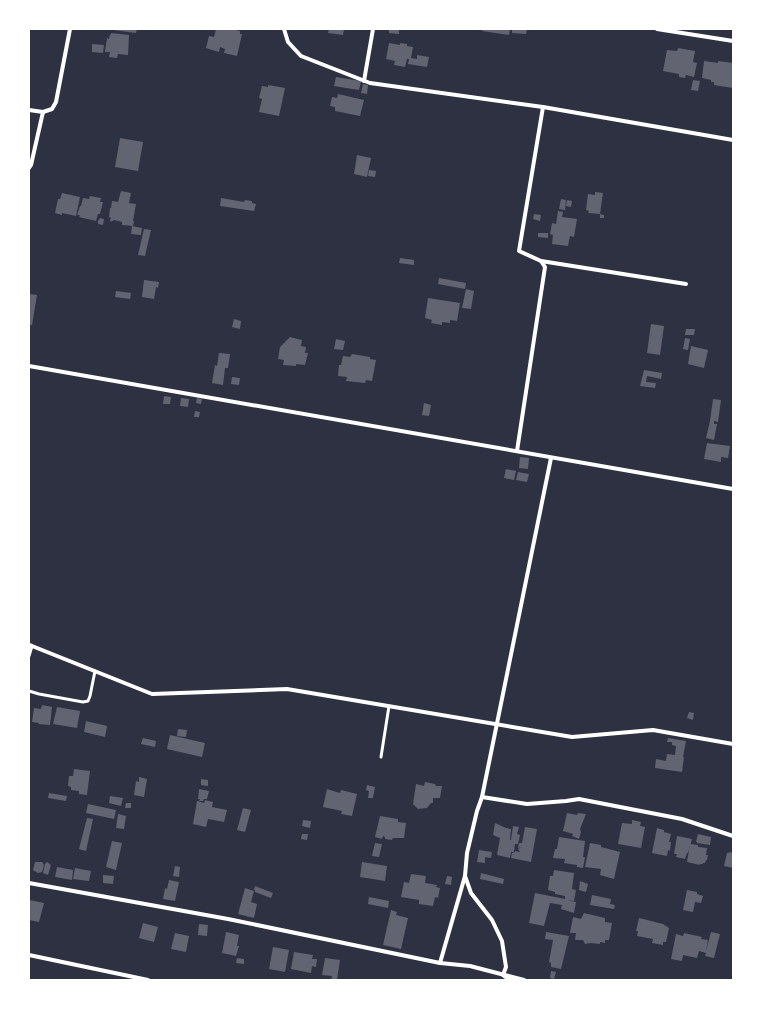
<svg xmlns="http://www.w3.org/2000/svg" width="762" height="1009" font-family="Commissioner,sans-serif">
  <rect width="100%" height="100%" fill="#2d3142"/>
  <g fill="#626471">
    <path d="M114,29H137L136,33L113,30Z"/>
    <path d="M216,29H232L240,31V34H242L237,56L224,53L225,49L220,47L219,52L206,48L209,36L214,37Z"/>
    <path d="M329,29H344L343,35L328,33Z"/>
    <path d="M389,29H399V34L389,33Z"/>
    <path d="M483,29H510L509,35L482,31Z"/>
    <path d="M512,29H527L526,34L512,33Z"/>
    <path d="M111,33L129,35L128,55L118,54L117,58L109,57L110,52H105L107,38L109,39L110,34L111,35Z"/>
    <path d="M389,43L400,45V43L407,44V46L413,47L411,58L417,59V55L429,57L427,67L408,64L409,59H407L405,67L394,65L395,61L386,59Z"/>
    <path d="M92,44L104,45L103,53L92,52Z"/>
    <path d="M678,48L695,51L693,62L697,63L694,77L686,75L685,78L679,77V74L663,71L667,50L677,51Z"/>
    <path d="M704,61L718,63V61L733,63V88L714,85V82H711V80L702,78Z"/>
    <path d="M336,77L361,81L359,90L334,86Z"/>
    <path d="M693,80L700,81L698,91L691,90Z"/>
    <path d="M363,84L368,85L367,94L361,93Z"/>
    <path d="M268,85L285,88L279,116L259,112L262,99L259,98L262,86L268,87Z"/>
    <path d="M338,94L364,100L360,116L335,111V107L330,106L332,97L337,98Z"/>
    <path d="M120,138L143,142L138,171L115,167Z"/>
    <path d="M357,155L371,158L367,177L354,174Z"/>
    <path d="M369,170L376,171L375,177L368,176Z"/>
    <path d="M121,191L131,193L129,203L136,204L133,221H134L133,226L122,225V222L114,220L111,222L110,220L111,218L109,217L110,208H111L112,201L118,202Z"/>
    <path d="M595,192L603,193L600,214L604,215V218H600V214L588,213L589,211L586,210L588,194L595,195Z"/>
    <path d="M62,193L80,197L76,216L62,213V215L55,213L58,199H60Z"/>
    <path d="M90,196L101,198L100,202H103L100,214H98L96,221L79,217L80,215H77L80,206H81L83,198L89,199Z"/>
    <path d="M221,198L244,202L245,200L252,201V203L256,204L254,211L220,206Z"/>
    <path d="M561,199L566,200L565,210L559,209Z"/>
    <path d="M567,200L572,201L571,207L566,206Z"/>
    <path d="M558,211L563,212L562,217L577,219L574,237L570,236L568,246L552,244L553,235L550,234L552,223L556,224Z"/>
    <path d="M534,214L541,215L540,221L533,219Z"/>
    <path d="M100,218L104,219L103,225L98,224V221Z"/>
    <path d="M132,226L142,228L141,235L131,234Z"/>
    <path d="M144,229L151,230L145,256L138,255Z"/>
    <path d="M538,233H548V238L538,237Z"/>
    <path d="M400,258L414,260V265L399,263Z"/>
    <path d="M439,278L466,283L465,289L438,284Z"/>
    <path d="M144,280L159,282L158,288L156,287L154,299L142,297Z"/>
    <path d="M466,289L474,291L471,309L462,308Z"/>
    <path d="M116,291L131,293L130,299L115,297Z"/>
    <path d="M29,294L37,295L32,325H29Z"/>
    <path d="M428,298L460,303L457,321L450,320V323L442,322V325L431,323L432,320L425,318Z"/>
    <path d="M234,319L241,321L240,329L232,327Z"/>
    <path d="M651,324L664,326L660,355L647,353Z"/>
    <path d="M686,329H695L694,335H685Z"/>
    <path d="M290,337L302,340L301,346L306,347L305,353H308L305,365L296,364V366L283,365L284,360L278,359L280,347Z"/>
    <path d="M685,338L690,339L688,350L683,349Z"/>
    <path d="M336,339L345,341L343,350L334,349Z"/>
    <path d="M691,346L708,350L704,368L688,364Z"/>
    <path d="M219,353L230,354L228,368H225L223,385L212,383L215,365L217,366Z"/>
    <path d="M352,354L370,357V359L376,360L372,381L366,380L365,383L346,381L347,377L338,376L339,365H341L343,356L350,357Z"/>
    <path d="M644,370L662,373L661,379L647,376L646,382L656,383L655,388L640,386Z"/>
    <path d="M232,377L240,378L239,385L231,384Z"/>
    <path d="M164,396L171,397L170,404H163Z"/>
    <path d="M181,398L189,399L188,407L180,406Z"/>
    <path d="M197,398L202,399L201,404L196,403Z"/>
    <path d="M713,399L721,400L718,422L714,421V424H717L714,440L706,438L710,421Z"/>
    <path d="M424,403L431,405L429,416L422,415Z"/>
    <path d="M195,411L200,412L199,417H194Z"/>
    <path d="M707,443L730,446L728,458L721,457V462L704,459Z"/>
    <path d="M520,457L529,458L528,469L519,468Z"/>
    <path d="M506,469L516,471L514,480L504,478Z"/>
    <path d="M518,472L529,474L527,482L516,480Z"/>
    <path d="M42,705L52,707L50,725L38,724L39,723L32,722L34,708L41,709Z"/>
    <path d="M57,707L80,711L77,728L53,724Z"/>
    <path d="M689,712L694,713L693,720L687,718Z"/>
    <path d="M86,721L107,726L105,737L84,732Z"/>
    <path d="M178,729L187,730L186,737L177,736Z"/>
    <path d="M170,735L205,743L202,757L167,749Z"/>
    <path d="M143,738L156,741L155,747L141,744Z"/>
    <path d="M668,738L686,741L683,757H684L682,772L655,768L656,759L666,761L667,754L675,755L676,746L672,745V742H667Z"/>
    <path d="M74,769L90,771L87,795L79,794V791L71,790V787L68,786L69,776H73Z"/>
    <path d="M139,777L147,779L144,797L134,795L136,781L139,782Z"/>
    <path d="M201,779L208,780V786L201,785Z"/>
    <path d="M425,782L435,784L436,786H442L440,798H433V803H431L427,808L418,809L413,804L416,784L424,786Z"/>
    <path d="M367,785L375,787L373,798H368L369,791L366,790Z"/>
    <path d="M199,789L209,791L207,799H204L203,801H199L200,799H198Z"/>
    <path d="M327,789L340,793L341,790L357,794L352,816L341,814L342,811L323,807Z"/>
    <path d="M49,793L67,796L66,801L48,798Z"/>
    <path d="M110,796L123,798L121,806L109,803Z"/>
    <path d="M205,800L213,802L212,807L227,810L224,822L208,819L206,827L193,824L197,801L204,803Z"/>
    <path d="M126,803H131V808H125Z"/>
    <path d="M88,804L116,810L114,819L86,813Z"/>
    <path d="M243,808L251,810L245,832L237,830Z"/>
    <path d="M567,813L577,815L578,813L586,814L580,829L581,832L579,839L572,836L573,834L563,831Z"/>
    <path d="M118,814L126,816L124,829L116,828Z"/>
    <path d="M380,816L398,819V822L406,823L404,838H393L392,840L385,839V837L383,836L382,839L375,837Z"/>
    <path d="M87,818L93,819L86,851L79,849Z"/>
    <path d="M303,820L311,821L310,828L302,826Z"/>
    <path d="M632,820L641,822L640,826L645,827L641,848L618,844L622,823L632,824Z"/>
    <path d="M495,823L506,828L511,829L510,840H511L513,826L519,827L517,834L520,835L518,844H515L514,852H511L510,858L497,855L500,838L493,835Z"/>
    <path d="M525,827L537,829L531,862L511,858L512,853L515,852V851L520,852L518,849L521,847L518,848L519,843H522Z"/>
    <path d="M657,828L664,830V832L671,834L669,842H671L670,851L668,850L667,856L652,853Z"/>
    <path d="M302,834H308L307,840L301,839Z"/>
    <path d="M698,834L711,837L710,845L697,843V842H696Z"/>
    <path d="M677,836L692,839L688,853H687L685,859L676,857L677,854H674Z"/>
    <path d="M559,837L585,841L583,857H585L583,868L577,867V865L564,863L565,859L553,858L555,849H557Z"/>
    <path d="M112,841L122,843L116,870L106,867Z"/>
    <path d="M375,843L382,844L379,857L372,856Z"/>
    <path d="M590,843L601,845V847L620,852L614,879L600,875L601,869L585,867Z"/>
    <path d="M690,844L698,845V847L707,848L706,855H708L707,860H706L705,863H703V864H700V865L687,862Z"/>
    <path d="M479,850L492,852L491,858L485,857V863L477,862Z"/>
    <path d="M729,852L733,853V868L724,866L727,853H729Z"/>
    <path d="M35,862H42L44,865L42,872L38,873L33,870Z"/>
    <path d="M47,862L51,865L48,875L43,873L45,864Z"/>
    <path d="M362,862L387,866L385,881L360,877Z"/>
    <path d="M175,866L180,867L179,877L173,876Z"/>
    <path d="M57,867L73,870L72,880L55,877Z"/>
    <path d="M75,868L91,871L89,881L73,879Z"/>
    <path d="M554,870L574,873L572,889L576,890L574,901L567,900L576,902L574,913L561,909L562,905L550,903L544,926L529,923L535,893L565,899V896L555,894V892L548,890L550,876H553Z"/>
    <path d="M481,873L504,879L503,884L480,879Z"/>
    <path d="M411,874L426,876L425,883L437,885L436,887L440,888L438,898L435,897L433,906L419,904V900L401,897L404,882L409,883Z"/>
    <path d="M103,875L114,876L113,884L103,883Z"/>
    <path d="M447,876L452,877L451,885L445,884Z"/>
    <path d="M169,880L179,882L175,901L163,899L165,888L167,889Z"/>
    <path d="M580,881L588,884L586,892L579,890Z"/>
    <path d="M255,886L273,893L271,898L255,892V890H254Z"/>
    <path d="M245,888L254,891L251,902L257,904L254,918L238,914Z"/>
    <path d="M687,890L697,892V894L703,896L701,903L695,902L693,912L683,910Z"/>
    <path d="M592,895L611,899L610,904L615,905L614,909L590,905Z"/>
    <path d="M369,897L389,901L388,908L368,904Z"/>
    <path d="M29,900L44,903L39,922L29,920Z"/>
    <path d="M391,910L397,912L396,915L408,918L401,949L383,945Z"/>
    <path d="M584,913L605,918V922L612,923L609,940H605V943L600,942V944L590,943L585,944L583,940H575L576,933H570L573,917L581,919Z"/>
    <path d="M639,918L663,924L669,928L666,942H663V945L652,943L653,939L637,936L638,931H636Z"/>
    <path d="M143,923L158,927L154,942L139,938Z"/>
    <path d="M199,924L208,925L207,936L198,935Z"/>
    <path d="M226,932L239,935L237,946H239L236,956L222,953Z"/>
    <path d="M546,932L569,936L561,969L551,967V963L549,962L553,940L545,939Z"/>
    <path d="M711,932L720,934L714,958L705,956L706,953L699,951L697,958L683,955L682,961L671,959L676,934L683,936L684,933L702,937L701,939L708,940L706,951Z"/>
    <path d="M175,933L189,936L186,952L171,949Z"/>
    <path d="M273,947L289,950L285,972L269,969Z"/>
    <path d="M294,952L313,955L312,959H317L316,967L312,966L311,973L291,969Z"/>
    <path d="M237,958L244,959V964L236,963Z"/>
    <path d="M325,958L340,960L337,980H331L332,976L322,975Z"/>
    <path d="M551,971L556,972L554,979L550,978Z"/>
  </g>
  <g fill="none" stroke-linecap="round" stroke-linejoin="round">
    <g stroke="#fff" stroke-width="3">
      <path d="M29,656L32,646"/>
      <path d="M29,691L39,694L83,702L88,701L90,696L95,671"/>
      <path d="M381,757L389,706"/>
    </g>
    <g stroke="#fff" stroke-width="4">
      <path d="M284,29L288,42L301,56L370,83L543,107L733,140"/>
      <path d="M657,29L733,41"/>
      <path d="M364,81L373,29"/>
      <path d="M29,110L43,112L52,109L56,102L70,29"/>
      <path d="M29,168L31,165L43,112"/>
      <path d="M541,261L686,284"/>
      <path d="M29,366L733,489"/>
      <path d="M517,451L545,267L541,261L519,251L543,107"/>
      <path d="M29,645L32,646L152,694L287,689L572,737L653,730L733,744"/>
      <path d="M482,797L527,804L566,801L579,799L682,819L733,836"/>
      <path d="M29,883L228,919L440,963L470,966L524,980"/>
      <path d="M29,955L148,980"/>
      <path d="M440,963L465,876"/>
      <path d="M510,980L503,975L506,967L502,941L492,920L471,893L465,876L467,853L477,811L482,797L551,458"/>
    </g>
  </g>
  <rect width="762" height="1009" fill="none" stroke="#ffffff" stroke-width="60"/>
</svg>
